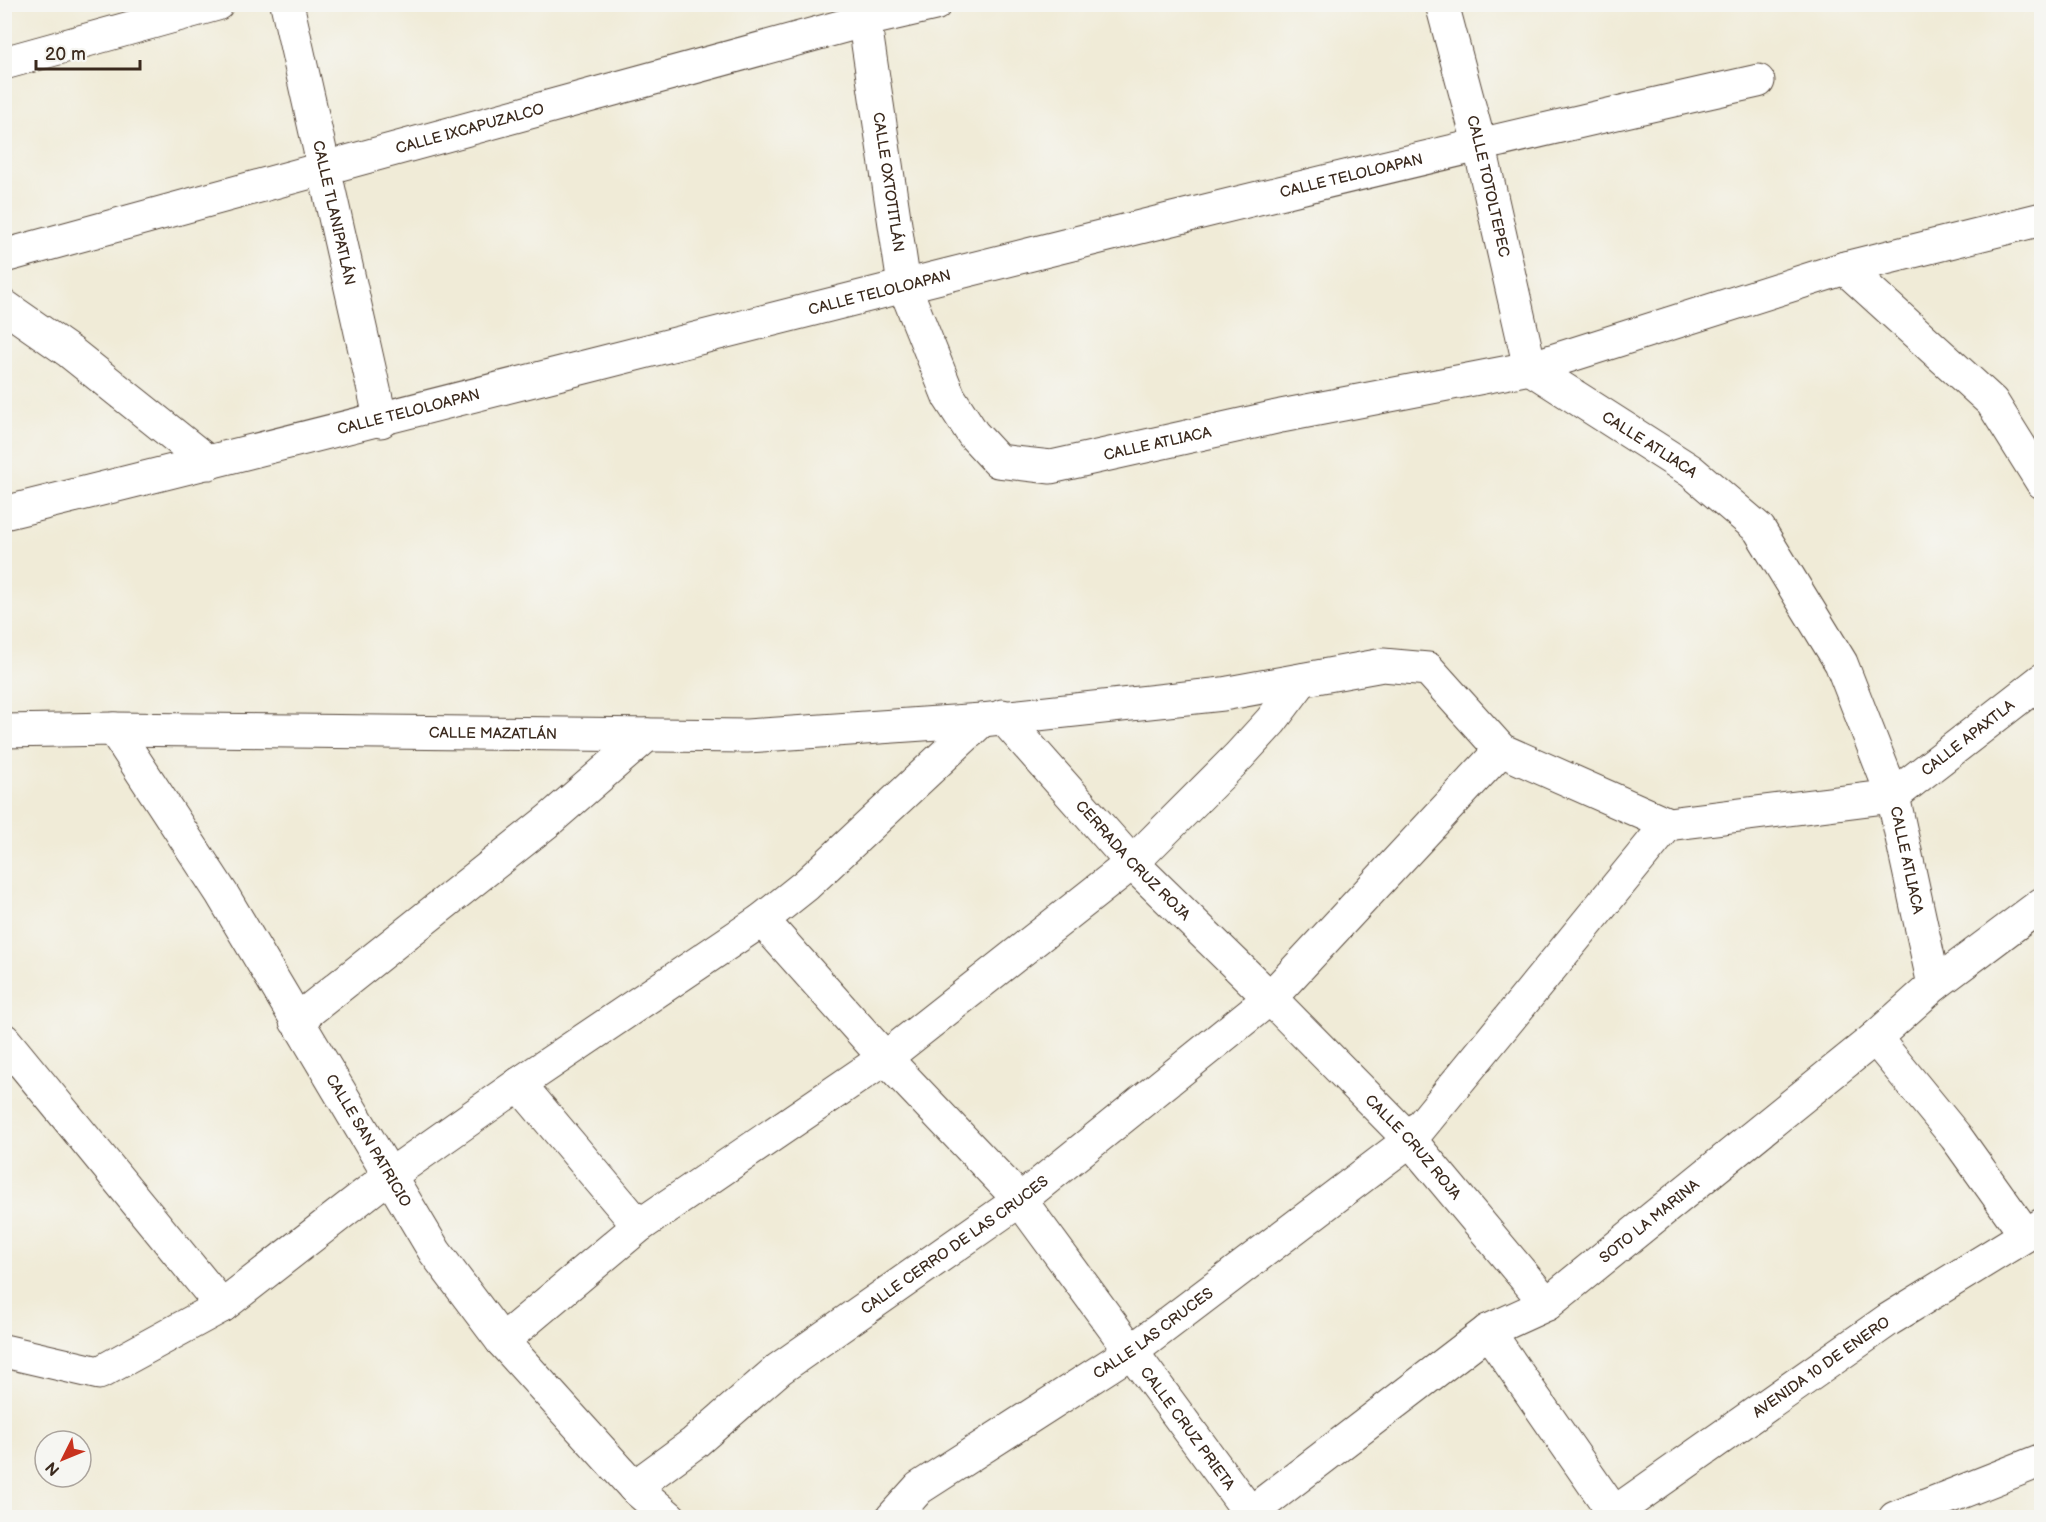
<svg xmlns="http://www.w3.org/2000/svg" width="2046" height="1522" font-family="'Balsamiq Sans',sans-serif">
  <rect width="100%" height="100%" fill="#f6f6f2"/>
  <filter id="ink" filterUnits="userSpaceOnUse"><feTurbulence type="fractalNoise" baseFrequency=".0167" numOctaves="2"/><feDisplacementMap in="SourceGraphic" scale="12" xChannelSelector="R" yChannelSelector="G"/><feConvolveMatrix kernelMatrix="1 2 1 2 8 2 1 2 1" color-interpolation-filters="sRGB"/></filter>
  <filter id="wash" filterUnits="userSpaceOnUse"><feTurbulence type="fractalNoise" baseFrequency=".008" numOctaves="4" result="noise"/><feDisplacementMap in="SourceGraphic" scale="24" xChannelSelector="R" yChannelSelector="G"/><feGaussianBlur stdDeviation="1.35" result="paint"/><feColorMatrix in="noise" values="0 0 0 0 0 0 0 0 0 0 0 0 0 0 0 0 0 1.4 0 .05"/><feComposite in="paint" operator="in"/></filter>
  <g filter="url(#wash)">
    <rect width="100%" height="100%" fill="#f0ebd7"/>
  </g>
  <g filter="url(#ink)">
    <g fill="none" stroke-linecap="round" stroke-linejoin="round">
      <defs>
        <g id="street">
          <path id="s1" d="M287,4L381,421"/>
          <path id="s2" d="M862,4L904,285L949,397L973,434L998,461L1051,467L1281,416L1530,368L1845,268L2042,219"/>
          <path id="s3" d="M1442,4L1479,143L1530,368"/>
          <path d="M4,63L217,4"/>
          <path id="s4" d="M4,256L866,20L935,4"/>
          <path d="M1845,268L1992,402L2042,482"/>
          <path d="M4,306L70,352L209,463"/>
          <path id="s5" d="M1530,368L1691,471L1759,529L1841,663L1893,796L1934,985"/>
          <path id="s6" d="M4,513C589,369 1170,212 1758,81"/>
          <path id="s7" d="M1002,716L1132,863L1270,998L1410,1140L1547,1304"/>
          <path id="s8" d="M114,729L222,894L435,1252L502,1341L634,1487L670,1518"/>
          <path id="s9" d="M4,731L114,729L747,736L982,720L1223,694L1383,665L1428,669L1501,750L1668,824L1893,796L2042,680"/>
          <path id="s10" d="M762,920L885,1058L1020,1200L1250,1513"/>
          <path d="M296,1021L549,820L647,735"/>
          <path d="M1875,1038L1956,1137L2026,1235"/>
          <path d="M4,1040L222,1306"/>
          <path d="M519,1084L639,1226"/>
          <path d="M1488,1331L1614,1513"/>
          <path d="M502,1341L639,1226L885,1058L1132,863L1239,756L1271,721L1302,680"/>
          <path d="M4,1351L99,1373L222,1306L389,1176L519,1084L762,920L806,885L982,720"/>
          <path id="s11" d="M634,1487L694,1443L779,1369L1020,1200L1270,998L1501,750"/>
          <path id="s12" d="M892,1518L919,1488L1132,1351L1410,1140L1668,824"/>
          <path id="s13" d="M1244,1518L1488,1331L1547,1304L1875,1038L1934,985L2042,904"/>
          <path id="s14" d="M1607,1518L1888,1320L2042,1225"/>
          <path d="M1895,1518L2042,1460"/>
        </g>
      </defs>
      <use href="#street" stroke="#56473a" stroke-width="35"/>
      <use href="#street" stroke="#fff" stroke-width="33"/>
    </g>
  </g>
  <g text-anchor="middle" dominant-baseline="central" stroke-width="4.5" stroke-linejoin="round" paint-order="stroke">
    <g font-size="15" fill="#3b2a1e" stroke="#f6f6f2">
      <text stroke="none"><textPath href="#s4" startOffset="483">CALLE IXCAPUZALCO</textPath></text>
      <text stroke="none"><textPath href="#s6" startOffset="1389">CALLE TELOLOAPAN</textPath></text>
      <text stroke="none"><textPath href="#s2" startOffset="180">CALLE OXTOTITLÁN</textPath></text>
      <text stroke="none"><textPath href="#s3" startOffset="188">CALLE TOTOLTEPEC</textPath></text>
      <text stroke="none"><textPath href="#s1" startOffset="214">CALLE TLANIPATLÁN</textPath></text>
      <text stroke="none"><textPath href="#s6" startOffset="903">CALLE TELOLOAPAN</textPath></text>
      <text stroke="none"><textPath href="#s6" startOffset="417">CALLE TELOLOAPAN</textPath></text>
      <text stroke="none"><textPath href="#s2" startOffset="648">CALLE ATLIACA</textPath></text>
      <text stroke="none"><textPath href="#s5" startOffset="142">CALLE ATLIACA</textPath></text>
      <text stroke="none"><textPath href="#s9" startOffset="489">CALLE MAZATLÁN</textPath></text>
      <text stroke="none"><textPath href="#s9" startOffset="2042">CALLE APAXTLA</textPath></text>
      <text stroke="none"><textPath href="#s7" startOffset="195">CERRADA CRUZ ROJA</textPath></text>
      <text stroke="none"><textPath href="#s5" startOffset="646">CALLE ATLIACA</textPath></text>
      <text stroke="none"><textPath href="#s8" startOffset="484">CALLE SAN PATRICIO</textPath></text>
      <text stroke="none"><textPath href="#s7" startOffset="596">CALLE CRUZ ROJA</textPath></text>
      <text stroke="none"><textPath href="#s13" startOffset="504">SOTO LA MARINA</textPath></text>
      <text stroke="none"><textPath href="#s11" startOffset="402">CALLE CERRO DE LAS CRUCES</textPath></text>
      <text stroke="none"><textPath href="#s12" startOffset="321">CALLE LAS CRUCES</textPath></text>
      <text stroke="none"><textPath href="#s14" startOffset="262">AVENIDA 10 DE ENERO</textPath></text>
      <text stroke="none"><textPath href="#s10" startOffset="664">CALLE CRUZ PRIETA</textPath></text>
    </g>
  </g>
  <rect width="2046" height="1522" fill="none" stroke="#f6f6f2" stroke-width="24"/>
  <g transform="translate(63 1459) rotate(227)"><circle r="28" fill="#f6f6f2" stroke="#aba49d" stroke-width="1.5"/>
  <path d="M0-4.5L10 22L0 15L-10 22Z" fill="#c8321e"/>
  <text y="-9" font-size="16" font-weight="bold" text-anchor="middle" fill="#3b2a1e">N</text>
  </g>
  <path d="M36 60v9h104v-9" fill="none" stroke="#3b2a1e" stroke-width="3"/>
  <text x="45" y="60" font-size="18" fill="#3b2a1e" stroke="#f6f6f2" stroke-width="4.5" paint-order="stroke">20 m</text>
</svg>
